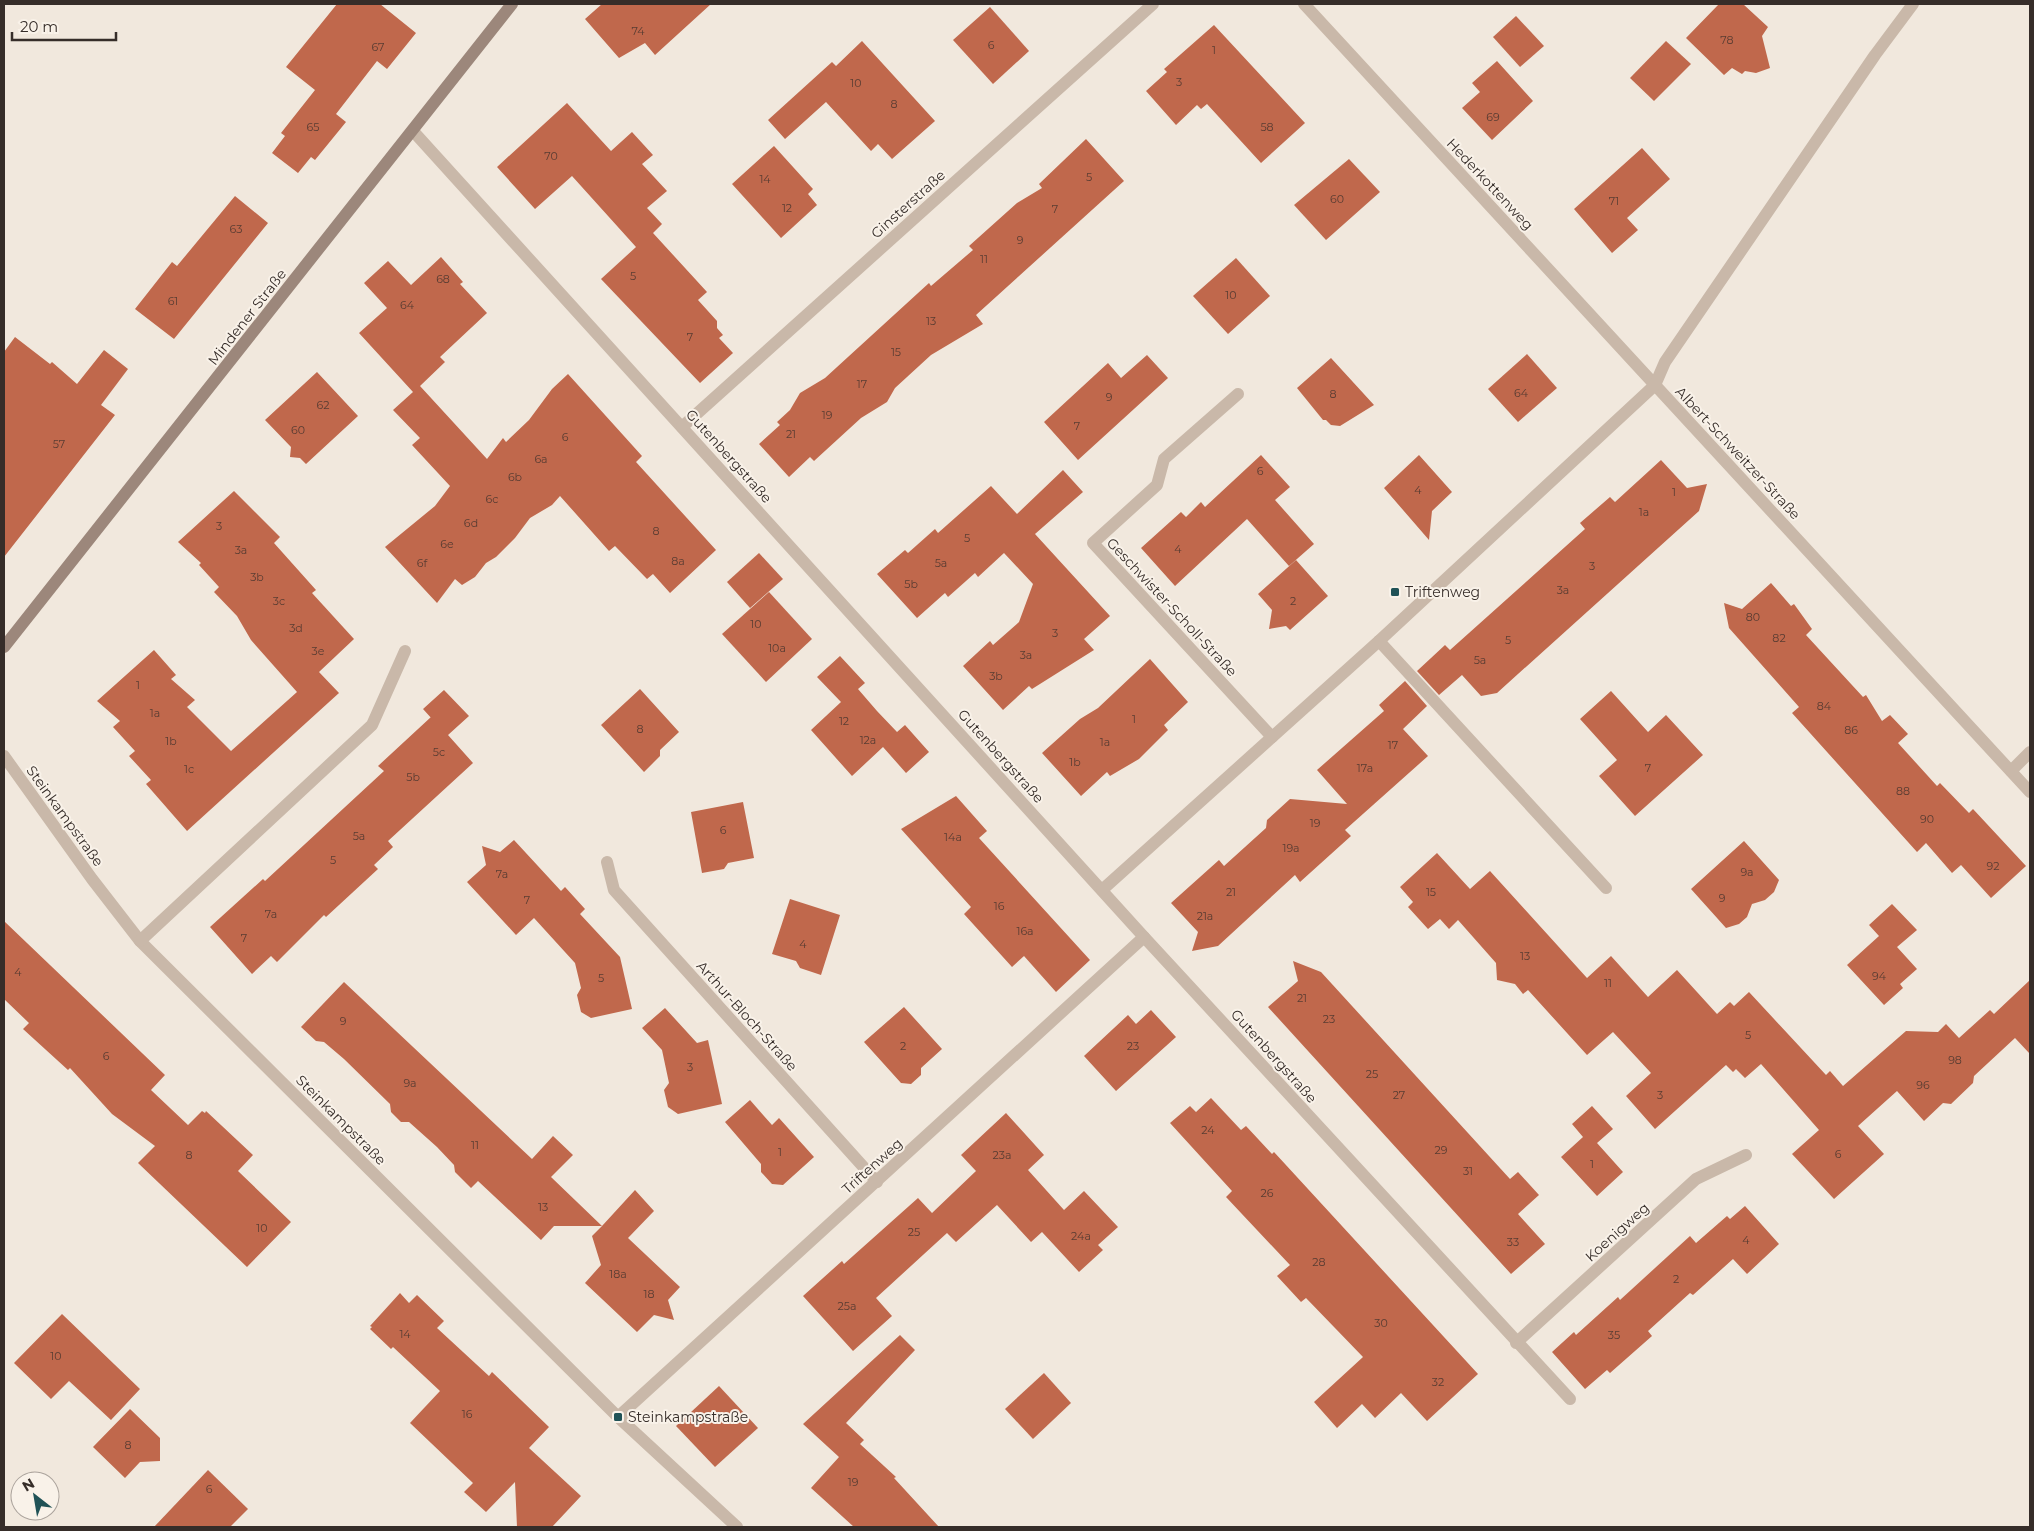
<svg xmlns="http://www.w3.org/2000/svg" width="2034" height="1531" font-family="Montserrat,sans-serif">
  <rect width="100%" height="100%" fill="#f1e8dd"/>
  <g fill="#c0684c">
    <path d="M337,4H380L416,33L387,69L377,61L336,114L346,122L315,160L311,157L298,173L272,153L285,136L281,133L315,90L286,67Z"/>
    <path d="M602,4H711L655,55L645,43L619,58L585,19Z"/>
    <path d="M1719,4H1743L1768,27L1762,36L1770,68L1756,73L1745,71L1742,74L1732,68L1724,75L1686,38Z"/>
    <path d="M990,7L1029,51L993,84L953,40Z"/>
    <path d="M1516,16L1544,46L1520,67L1493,37Z"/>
    <path d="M1214,25L1305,123L1261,163L1207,104L1201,109L1197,105L1176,125L1146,91L1167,72L1164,69Z"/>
    <path d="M862,41L935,121L892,159L878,144L871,151L826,102L785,139L768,120L832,62L836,66Z"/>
    <path d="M1666,41L1691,64L1654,101L1630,78Z"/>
    <path d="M1497,61L1533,101L1492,140L1462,108L1480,92L1472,83Z"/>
    <path d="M567,103L611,151L632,132L653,155L642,164L667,191L647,208L662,224L653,233L707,292L698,300L717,321V328L723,335L719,338L733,353L700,383L601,279L636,247L572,176L535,209L497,167Z"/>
    <path d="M1086,139L1124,181L976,315L983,324L931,355L895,388L887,402L861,418L814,461L810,457L789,477L759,444L780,425L777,422L790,410L800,393L825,378L929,283L931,286L973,250L969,246L1017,203L1042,188L1039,184Z"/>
    <path d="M774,146L813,189L808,194L817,205L781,238L732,184Z"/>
    <path d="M1642,148L1670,179L1627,218L1638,230L1612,253L1574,209Z"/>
    <path d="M1349,159L1380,192L1326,240L1294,205Z"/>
    <path d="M235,196L268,223L174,339L135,309L172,262L177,266Z"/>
    <path d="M441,257L463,282L460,284L487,313L440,357L445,362L420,386L487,459L503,438L506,442L529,420L552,389L568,374L642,456L636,462L716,550L670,593L653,574L647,579L615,546L609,551L560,496L552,505L530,518L515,538L496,557L486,563L475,577L462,585L455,579L437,603L385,547L435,506L450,486L412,445L420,438L393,410L413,392L359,333L387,308L364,283L388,261L411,285Z"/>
    <path d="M1236,258L1270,296L1228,334L1193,296Z"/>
    <path d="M15,337L50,364L52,362L77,384L104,350L128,369L101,405L115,415L4,557V352Z"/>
    <path d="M1527,354L1557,388L1518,422L1488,389Z"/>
    <path d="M1147,355L1168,378L1078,460L1044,422L1108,363L1121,378Z"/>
    <path d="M1331,358L1374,405L1340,426L1331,425L1326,420H1323L1297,388Z"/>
    <path d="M317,372L358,416L306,464L300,458L290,457L291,447L265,420Z"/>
    <path d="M1261,455L1290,487L1275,500L1314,544L1289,566L1247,519L1175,586L1141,548L1181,512L1186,517L1201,502L1205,507Z"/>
    <path d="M1419,455L1452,492L1432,511L1429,540L1384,488Z"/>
    <path d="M1661,460L1687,488L1707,484L1699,511L1497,693L1481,696L1462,675L1439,695L1417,671L1445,645L1450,650L1585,529L1580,523L1610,497L1615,502Z"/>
    <path d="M1063,470L1083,492L1035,534L1110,616L1084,639L1094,650L1032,689L1029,686L1003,710L963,666L990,641L993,645L1019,622L1033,584L1004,553L978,577L975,573L948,597L945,593L917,618L877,574L905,550L908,553L935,529L938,533L991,486L1017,514Z"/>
    <path d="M234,491L280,537L274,543L316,590L312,593L354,639L319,672L339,693L187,831L146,784L151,780L129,756L135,751L113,727L120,721L97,701L154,650L176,675L171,679L195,700L187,707L231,751L297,692L251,640L237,616L214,592L219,587L199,565L201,563L178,542Z"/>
    <path d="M759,553L783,579L750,608L727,582Z"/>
    <path d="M1296,560L1328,596L1290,630L1286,626L1269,629L1272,610L1258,594Z"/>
    <path d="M1771,583L1791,606L1794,604L1812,629L1806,635L1863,697L1866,695L1882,721L1890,715L1908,734L1898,743L1937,786L1940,783L1969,813L1973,809L2026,866L1991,898L1961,865L1952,873L1926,843L1917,852L1792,713L1799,707L1729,628L1724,603L1742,609Z"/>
    <path d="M769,592L812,639L766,682L722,634Z"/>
    <path d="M840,656L865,683L858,689L877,711L897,732L905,725L929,752L906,773L883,747L852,776L811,730L841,702L817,677Z"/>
    <path d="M1150,659L1188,702L1164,725L1168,730L1139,759L1110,776L1107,772L1081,796L1042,753L1080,719L1098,708Z"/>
    <path d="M1405,681L1427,706L1403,729L1428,756L1345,830L1351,836L1300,882L1295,875L1218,946L1192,951L1198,932L1171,903L1219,860L1224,866L1266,828L1267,820L1290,799L1347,804L1317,770L1384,711L1379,705Z"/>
    <path d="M640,689L679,732L660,750V756L644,772L601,725Z"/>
    <path d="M444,690L469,716L448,735L473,763L388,841L393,847L374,865L378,869L326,917L324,915L277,962L271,956L252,974L210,927L263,879L265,881L384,771L378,766L431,717L433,720L423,709Z"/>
    <path d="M1611,691L1648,732L1666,715L1703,755L1635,816L1599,776L1617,760L1580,719Z"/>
    <path d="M956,796L987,831L979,838L1090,960L1056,992L1024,956L1012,967L964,914L971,907L901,829Z"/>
    <path d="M743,802L754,858L728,863L724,869L702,873L691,812Z"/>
    <path d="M514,840L561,891L565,887L585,909L580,914L620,957L632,1009L591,1018L581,1012L577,995L581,988L575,963L534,918L516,935L467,882L486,865L482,846L500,852Z"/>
    <path d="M1744,841L1779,880L1774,892L1765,900L1752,904L1747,917L1739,924L1726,928L1691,889Z"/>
    <path d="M1437,853L1470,889L1490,871L1587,978L1611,956L1648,997L1677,970L1717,1014L1730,1002L1734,1006L1749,992L1826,1075L1830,1071L1843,1086L1906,1031L1938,1032L1946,1024L1959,1038L1990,1010L1994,1014L2030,980V1054L2015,1038L1974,1076L1973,1083L1951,1104L1943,1103L1924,1121L1897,1091L1858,1126L1884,1154L1834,1199L1792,1154L1819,1130L1761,1064L1745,1078L1736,1069L1733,1072L1726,1065L1655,1129L1626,1096L1651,1073L1613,1032L1587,1055L1528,990L1523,994L1515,984L1497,980L1496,963L1458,920L1449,929L1440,919L1428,929L1408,907L1413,902L1400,887Z"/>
    <path d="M790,899L840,915L821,975L800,968L796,961L772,954Z"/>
    <path d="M1892,904L1917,930L1897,947L1917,969L1900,984L1903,988L1884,1005L1847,965L1879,936L1869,925Z"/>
    <path d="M4,921L165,1075L151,1090L188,1125L202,1111L205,1113L206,1111L253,1155L238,1171L291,1222L247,1267L138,1163L155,1146L112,1114L70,1068L68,1070L23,1029L29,1023L4,999Z"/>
    <path d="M1293,961L1321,972L1510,1179L1518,1172L1539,1195L1518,1214L1545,1244L1511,1274L1268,1007L1298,981Z"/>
    <path d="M344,982L532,1159L553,1136L573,1155L551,1177L602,1226L635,1190L654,1211L628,1238L680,1287L668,1300L674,1320L654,1315L637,1332L585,1283L601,1265L592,1236L602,1226H554L541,1240L478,1181L471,1188L455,1172L454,1165L437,1147L409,1122H401L391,1112L390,1104L344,1059L324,1042L316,1041L301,1027Z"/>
    <path d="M904,1007L942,1049L921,1068V1075L911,1084L901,1083L864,1042Z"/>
    <path d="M665,1008L697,1043L708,1040L722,1104L678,1114L668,1107L664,1090L669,1083L662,1050L642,1028Z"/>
    <path d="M1151,1010L1176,1037L1116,1091L1084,1056L1128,1015L1136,1024Z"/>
    <path d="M1211,1098L1241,1130L1246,1126L1272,1154L1274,1152L1478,1374L1427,1421L1401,1393L1375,1418L1362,1404L1337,1428L1314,1402L1363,1357L1306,1298L1301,1302L1277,1276L1290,1265L1226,1197L1232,1191L1170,1123L1190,1106L1196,1112Z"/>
    <path d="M750,1100L772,1125L779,1118L814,1157L783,1185L772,1184L761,1172V1164L725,1122Z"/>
    <path d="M1592,1106L1613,1129L1597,1143L1623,1172L1597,1196L1561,1157L1583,1137L1572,1124Z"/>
    <path d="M1006,1113L1044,1155L1028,1170L1064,1210L1084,1191L1118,1227L1098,1245L1103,1250L1079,1272L1042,1232L1031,1242L997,1205L956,1242L947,1233L876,1298L892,1316L853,1351L803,1296L842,1261L844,1264L918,1198L932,1213L976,1171L961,1155Z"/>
    <path d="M1745,1206L1779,1244L1747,1274L1733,1259L1693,1295L1690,1293L1648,1331L1652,1336L1610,1373L1607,1370L1585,1389L1552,1352L1574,1332L1576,1335L1618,1297L1620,1300L1690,1236L1696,1243L1727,1216L1730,1219Z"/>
    <path d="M400,1293L409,1303L417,1295L444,1321L437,1328L489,1376L492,1372L549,1427L529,1448L581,1496L552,1527H517L515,1482L486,1512L464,1492L473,1483L410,1423L440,1391L393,1347L391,1349L370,1329L372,1327L370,1326Z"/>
    <path d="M62,1314L140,1389L111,1420L69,1381L51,1399L14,1363Z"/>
    <path d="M900,1335L915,1350L846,1423L864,1440L860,1444L896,1477L894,1478L939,1527H854L811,1488L839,1457L803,1424Z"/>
    <path d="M1044,1373L1071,1403L1033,1439L1005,1409Z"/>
    <path d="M719,1386L758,1428L715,1467L676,1426Z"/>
    <path d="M130,1409L160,1438V1461L140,1462L125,1478L93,1447Z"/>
    <path d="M208,1470L248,1509L230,1527H154Z"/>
  </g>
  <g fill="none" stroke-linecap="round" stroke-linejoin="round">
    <g stroke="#c9b8a9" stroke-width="12">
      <path d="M1304,4L2030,792"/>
      <path d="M413,131L1144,937L1570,1399"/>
      <path d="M1238,394L1164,459L1157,485L1093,543L1272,737"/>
      <path d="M682,427L1153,4"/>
      <path d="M1379,641L1606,888"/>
      <path d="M4,756L92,879L140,941L618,1417L737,1527"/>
      <path d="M2011,771L2030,752"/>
      <path d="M607,862L614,890L877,1182"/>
      <path d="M1102,890L1379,641L1655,385L1665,362L1875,55L1913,4"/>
      <path d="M140,941L372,725L405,651"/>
      <path d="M1516,1343L1696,1179L1746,1155"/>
      <path d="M618,1417L1144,937"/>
    </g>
    <path stroke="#9c877b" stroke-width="12" d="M4,647L512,4"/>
  </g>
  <g fill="#205256" stroke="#f9f2e9" stroke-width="2">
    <rect x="1390" y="587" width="10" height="10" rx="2.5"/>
    <rect x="613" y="1412" width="10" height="10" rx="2.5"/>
  </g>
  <g text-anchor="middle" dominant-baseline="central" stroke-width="4" stroke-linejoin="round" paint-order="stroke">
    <g font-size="11" fill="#583c32">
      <text x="638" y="31">74</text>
      <text x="1727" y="40">78</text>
      <text x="991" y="45">6</text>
      <text x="378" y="47">67</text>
      <text x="1214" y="50">1</text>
      <text x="1179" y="82">3</text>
      <text x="856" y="83">10</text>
      <text x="894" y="104">8</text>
      <text x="1493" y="117">69</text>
      <text x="313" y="127">65</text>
      <text x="1267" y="127">58</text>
      <text x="551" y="156">70</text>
      <text x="1089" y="177">5</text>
      <text x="765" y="179">14</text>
      <text x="1337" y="199">60</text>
      <text x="1614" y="201">71</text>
      <text x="787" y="208">12</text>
      <text x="1055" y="209">7</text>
      <text x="236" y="229">63</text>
      <text x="1020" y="240">9</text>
      <text x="984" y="259">11</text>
      <text x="633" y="276">5</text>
      <text x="443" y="279">68</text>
      <text x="1231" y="295">10</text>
      <text x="173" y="301">61</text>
      <text x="407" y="305">64</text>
      <text x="931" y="321">13</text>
      <text x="690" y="337">7</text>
      <text x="896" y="352">15</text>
      <text x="862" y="384">17</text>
      <text x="1521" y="393">64</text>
      <text x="1333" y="394">8</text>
      <text x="1109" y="397">9</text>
      <text x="323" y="405">62</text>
      <text x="827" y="415">19</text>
      <text x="1077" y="426">7</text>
      <text x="298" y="430">60</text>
      <text x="791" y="434">21</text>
      <text x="565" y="437">6</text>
      <text x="59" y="444">57</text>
      <text x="541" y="459">6a</text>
      <text x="1260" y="471">6</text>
      <text x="515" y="477">6b</text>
      <text x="1418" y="490">4</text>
      <text x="1674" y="492">1</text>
      <text x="492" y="499">6c</text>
      <text x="1644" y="512">1a</text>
      <text x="471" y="523">6d</text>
      <text x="219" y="526">3</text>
      <text x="656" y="531">8</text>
      <text x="967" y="538">5</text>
      <text x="447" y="544">6e</text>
      <text x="1178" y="549">4</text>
      <text x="241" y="550">3a</text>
      <text x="678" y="561">8a</text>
      <text x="422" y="563">6f</text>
      <text x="941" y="563">5a</text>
      <text x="1592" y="566">3</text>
      <text x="257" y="577">3b</text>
      <text x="911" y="584">5b</text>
      <text x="1563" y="590">3a</text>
      <text x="279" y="601">3c</text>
      <text x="1293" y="601">2</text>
      <text x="1753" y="617">80</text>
      <text x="756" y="624">10</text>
      <text x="296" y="628">3d</text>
      <text x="1055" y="633">3</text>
      <text x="1779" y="638">82</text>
      <text x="1508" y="640">5</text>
      <text x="777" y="648">10a</text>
      <text x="318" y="651">3e</text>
      <text x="1026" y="655">3a</text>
      <text x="1480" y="660">5a</text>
      <text x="996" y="676">3b</text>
      <text x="138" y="685">1</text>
      <text x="1824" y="706">84</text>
      <text x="155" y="713">1a</text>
      <text x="1134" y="719">1</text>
      <text x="844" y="721">12</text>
      <text x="640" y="729">8</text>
      <text x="1851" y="730">86</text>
      <text x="868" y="740">12a</text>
      <text x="171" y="741">1b</text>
      <text x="1105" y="742">1a</text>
      <text x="1393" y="745">17</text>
      <text x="439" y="752">5c</text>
      <text x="1075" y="762">1b</text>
      <text x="1365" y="768">17a</text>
      <text x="1648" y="768">7</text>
      <text x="189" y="769">1c</text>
      <text x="413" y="777">5b</text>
      <text x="1903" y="791">88</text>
      <text x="1927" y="819">90</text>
      <text x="1315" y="823">19</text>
      <text x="723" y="830">6</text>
      <text x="359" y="836">5a</text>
      <text x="953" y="837">14a</text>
      <text x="1291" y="848">19a</text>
      <text x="333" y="860">5</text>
      <text x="1993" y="866">92</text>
      <text x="1747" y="872">9a</text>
      <text x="502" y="874">7a</text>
      <text x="1231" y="892">21</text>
      <text x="1431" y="892">15</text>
      <text x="1722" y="898">9</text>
      <text x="527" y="900">7</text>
      <text x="999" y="906">16</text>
      <text x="271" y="914">7a</text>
      <text x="1205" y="916">21a</text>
      <text x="1025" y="931">16a</text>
      <text x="244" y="938">7</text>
      <text x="803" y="944">4</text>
      <text x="1525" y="956">13</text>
      <text x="18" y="972">4</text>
      <text x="1879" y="976">94</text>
      <text x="601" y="978">5</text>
      <text x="1608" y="983">11</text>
      <text x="1302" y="998">21</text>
      <text x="1329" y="1019">23</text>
      <text x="343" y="1021">9</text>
      <text x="1748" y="1035">5</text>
      <text x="903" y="1046">2</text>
      <text x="1133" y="1046">23</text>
      <text x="106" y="1056">6</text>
      <text x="1955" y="1060">98</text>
      <text x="690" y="1067">3</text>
      <text x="1372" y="1074">25</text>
      <text x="410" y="1083">9a</text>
      <text x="1923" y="1085">96</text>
      <text x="1399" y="1095">27</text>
      <text x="1660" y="1095">3</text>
      <text x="1208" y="1130">24</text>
      <text x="475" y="1145">11</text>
      <text x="1441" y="1150">29</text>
      <text x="780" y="1152">1</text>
      <text x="1838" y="1154">6</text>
      <text x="189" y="1155">8</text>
      <text x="1002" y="1155">23a</text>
      <text x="1592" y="1164">1</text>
      <text x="1468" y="1171">31</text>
      <text x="1267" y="1193">26</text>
      <text x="543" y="1207">13</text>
      <text x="262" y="1228">10</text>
      <text x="914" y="1232">25</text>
      <text x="1081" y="1236">24a</text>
      <text x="1746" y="1240">4</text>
      <text x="1513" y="1242">33</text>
      <text x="1319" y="1262">28</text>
      <text x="618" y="1274">18a</text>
      <text x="1676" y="1279">2</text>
      <text x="649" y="1294">18</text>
      <text x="847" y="1306">25a</text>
      <text x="1381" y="1323">30</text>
      <text x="405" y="1334">14</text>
      <text x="1614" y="1335">35</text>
      <text x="56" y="1356">10</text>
      <text x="1438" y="1382">32</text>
      <text x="467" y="1414">16</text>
      <text x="128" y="1445">8</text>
      <text x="853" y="1482">19</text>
      <text x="209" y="1489">6</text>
    </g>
    <g font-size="14" fill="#362d29" stroke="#f9f2e9">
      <text transform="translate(1490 184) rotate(47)">Hederkottenweg</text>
      <text transform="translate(908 204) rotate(-42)">Ginsterstraße</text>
      <text transform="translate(247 317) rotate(-52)">Mindener Straße</text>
      <text transform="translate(1738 453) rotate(47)">Albert-Schweitzer-Straße</text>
      <text transform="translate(729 456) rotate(48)">Gutenbergstraße</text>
      <text transform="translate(1172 607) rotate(47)">Geschwister-Scholl-Straße</text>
      <text transform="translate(1001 756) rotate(48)">Gutenbergstraße</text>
      <text transform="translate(65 816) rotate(54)">Steinkampstraße</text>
      <text transform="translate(747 1016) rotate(48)">Arthur-Bloch-Straße</text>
      <text transform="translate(1274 1056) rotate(48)">Gutenbergstraße</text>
      <text transform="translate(341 1120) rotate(45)">Steinkampstraße</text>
      <text transform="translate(872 1166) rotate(-42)">Triftenweg</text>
      <text transform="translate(1617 1232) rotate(-42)">Koenigweg</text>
    </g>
    <g font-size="14" fill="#362d29" stroke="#f9f2e9" text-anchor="start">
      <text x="1405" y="592">Triftenweg</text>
      <text x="628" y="1417">Steinkampstraße</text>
    </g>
  </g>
  <rect width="2034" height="1531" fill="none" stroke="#362d29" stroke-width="10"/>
  <g transform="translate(35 1496) rotate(329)"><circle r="24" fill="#f9f2e9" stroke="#aba39c"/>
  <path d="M0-4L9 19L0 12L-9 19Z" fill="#205256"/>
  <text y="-8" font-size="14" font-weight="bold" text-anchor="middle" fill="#362d29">N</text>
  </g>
  <path d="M12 32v8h104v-8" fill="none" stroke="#362d29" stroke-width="2.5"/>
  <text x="20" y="32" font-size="15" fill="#362d29" stroke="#f9f2e9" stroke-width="4" paint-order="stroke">20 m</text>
</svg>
